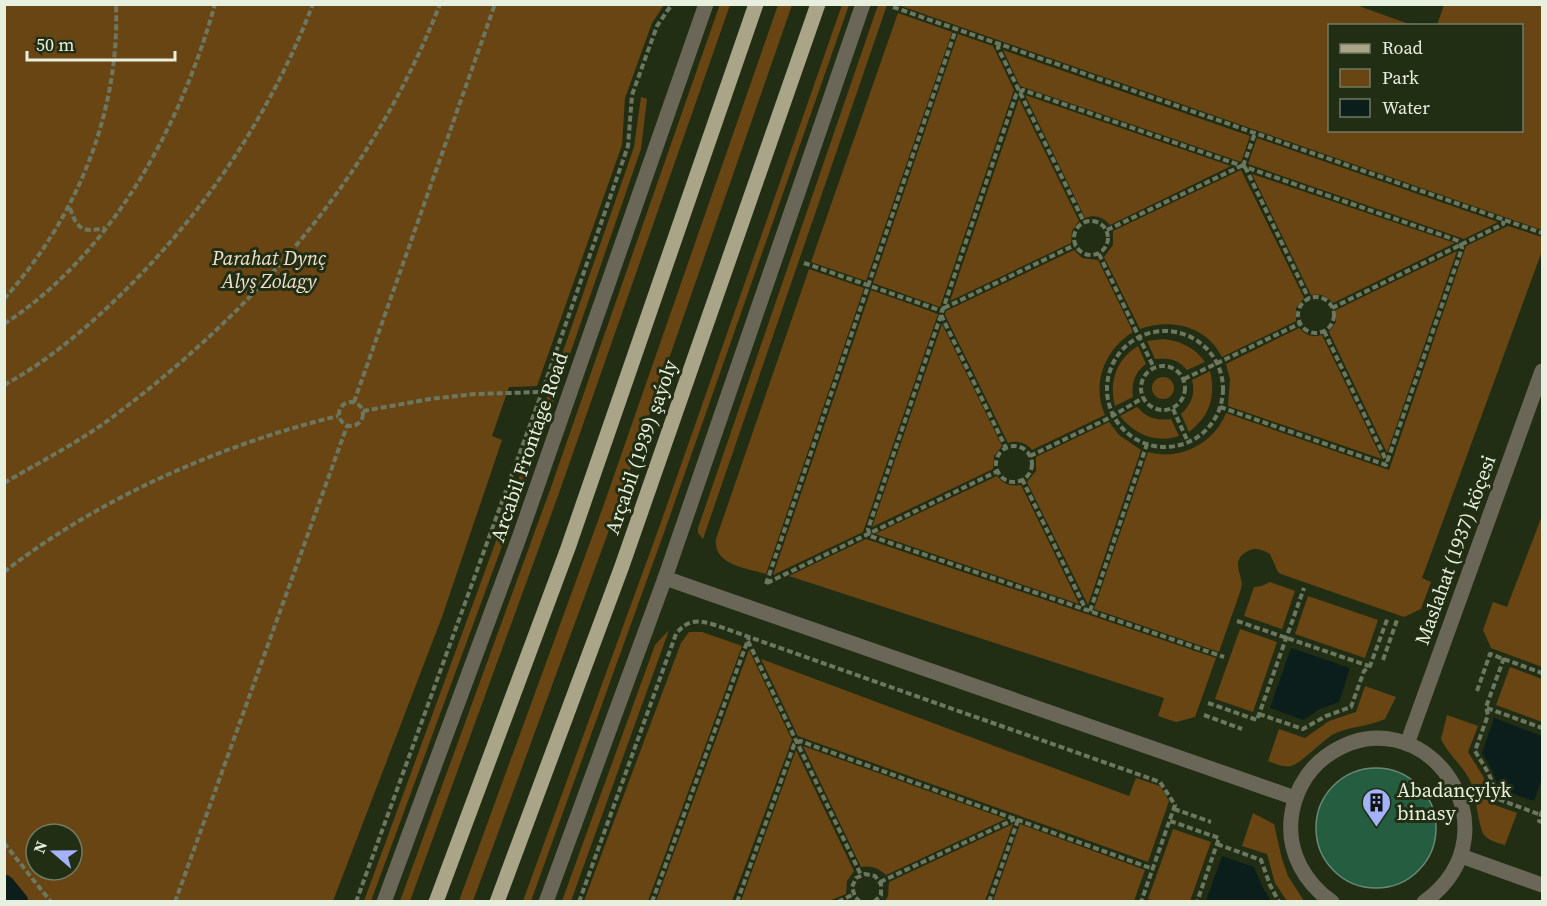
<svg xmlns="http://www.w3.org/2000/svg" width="1547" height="906" font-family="'Source Serif 4',serif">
  <rect width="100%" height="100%" fill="#222e13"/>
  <g fill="#6a4514" fill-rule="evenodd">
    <path d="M5,4L664,5L652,23L625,98L622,145L537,386L509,387L492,436L502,440L442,617L333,901H5ZM36,834H72V870H36Z"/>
    <path d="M720,4L730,5L559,493L410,901H400L550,490Z"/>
    <path d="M902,4H1353L1412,25L1330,26V130H1522V26L1437,25L1444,5H1542V230L901,6Z"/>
    <path d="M778,5H792L616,511L473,901H459L603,507Z"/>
    <path d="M842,5H849L666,527L531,901H523L660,525Z"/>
    <path d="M878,5H887L703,539L698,533V528Z"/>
    <path d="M898,13L952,32L866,281L811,262Z"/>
    <path d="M958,34L993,46L1014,90L940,307L873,283Z"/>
    <path d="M1003,50L1250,136L1241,162L1020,86Z"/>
    <path d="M1025,95L1231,166L1110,225C1103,217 1095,214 1085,218Z"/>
    <path d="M641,97L647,99L641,149L525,484L371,901H364L518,481L634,147Z"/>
    <path d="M1019,99L1079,221L1072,231L1071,243L950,301Z"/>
    <path d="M1257,138L1498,222L1464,239L1248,164Z"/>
    <path d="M1241,170L1304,298L1296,308V321L1222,357C1207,326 1170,318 1140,329L1104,257L1113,245V231Z"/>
    <path d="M1252,174L1455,243L1333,303C1327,296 1320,293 1311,295Z"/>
    <path d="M1508,226L1542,237V251L1422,578L1431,582L1421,609L1404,617L1281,574L1278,572L1270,554C1263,550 1256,547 1248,551C1228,561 1245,576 1241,589C1234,610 1226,631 1219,652L1094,609L1148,452C1179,461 1214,444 1226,413L1389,470L1466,246Z"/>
    <path d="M1074,250L1082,258L1098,260L1133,332C1105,349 1091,384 1105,415L1032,450C1026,443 1018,440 1008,443L945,315L946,311Z"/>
    <path d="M1457,251L1387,453L1329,332L1336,322V310Z"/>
    <path d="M809,269L864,288L766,574C747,568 713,565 716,539Z"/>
    <path d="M871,290L938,314L863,532L773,575Z"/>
    <path d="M942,324L1002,446L994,456L993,469L872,527Z"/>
    <path d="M1299,328C1306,335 1312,338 1322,335L1382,459L1228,406L1230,379L1226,364Z"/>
    <path d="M1163,339C1181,341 1194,347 1205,362L1187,370C1179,360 1169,357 1155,359L1147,341Z"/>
    <path d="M1138,346L1146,364C1135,372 1131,383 1133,397L1115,406C1109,381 1116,360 1138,346Z"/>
    <path d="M1210,371C1216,396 1210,416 1189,432L1181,414C1191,405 1196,394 1192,380Z"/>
    <circle cx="1163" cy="388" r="11"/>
    <path d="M1137,407C1147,418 1157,421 1171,419L1179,436C1156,444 1134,434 1120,416Z"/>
    <path d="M1109,422L1119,435L1141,450L1088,605L1027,482L1036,471V457Z"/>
    <path d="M997,476C1003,484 1011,487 1021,485L1079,604L875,534Z"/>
    <path d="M1542,516V667L1491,648L1483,630L1493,602L1507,607Z"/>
    <path d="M866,539L1216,658L1195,717L1176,722L1158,716L1164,698L789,576Z"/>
    <path d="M1270,582L1295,591L1282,629L1244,616L1254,587L1262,586Z"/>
    <path d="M1308,596L1378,620L1365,658L1295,634Z"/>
    <path d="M1240,629L1277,642L1253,712L1215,699Z"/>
    <path d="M669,630L571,901H562L655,645Z"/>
    <path d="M689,632H702L742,646L648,901H584L681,643Z"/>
    <path d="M749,650L792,740L732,901H656Z"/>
    <path d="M761,659L1129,796L1136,778L1160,786L1169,801L1148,862L798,736Z"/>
    <path d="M1510,667L1542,679V722L1496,705Z"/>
    <path d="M1365,686L1396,697L1385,719C1368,727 1349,726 1332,735C1321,742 1299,765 1291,766C1283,768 1275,763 1268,761L1279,729L1305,738L1329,721L1356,712Z"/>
    <path d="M1447,715L1478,726L1468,752L1483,776L1492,804L1517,813L1505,845C1498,843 1489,841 1484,835C1479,829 1476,797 1472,785C1465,767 1449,756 1441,739Z"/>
    <path d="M803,746L1006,819L886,875C879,868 871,865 861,867Z"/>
    <path d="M796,750L854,871L847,881L846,894L829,901H741Z"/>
    <path d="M1253,813L1274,824L1282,859L1288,876L1304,901H1287L1275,883L1267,854L1242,846Z"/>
    <path d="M1013,824L985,901H885L888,896L889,882Z"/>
    <path d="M1020,824L1145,870L1134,901H993Z"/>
    <path d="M1173,829L1211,842L1190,901H1155L1148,899Z"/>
  </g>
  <g fill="#0b1e1c">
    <path d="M1291,648L1350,668L1339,702L1320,709L1303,720L1270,708Z"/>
    <path d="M1494,718L1542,736V779L1534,801L1499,789L1492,770L1482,753Z"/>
    <path d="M1222,856L1254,867L1262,886L1271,901H1206Z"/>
  </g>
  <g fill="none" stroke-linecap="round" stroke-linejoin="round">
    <path stroke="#0b1e1c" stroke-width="21" d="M4,885L18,902"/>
  </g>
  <circle fill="#245d3f" stroke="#698975" stroke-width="1.5" cx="1376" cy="828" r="60"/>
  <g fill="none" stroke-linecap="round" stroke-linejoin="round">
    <g stroke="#6c775f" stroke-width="4" stroke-dasharray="6 3" stroke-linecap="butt">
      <path d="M893,7L1542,233"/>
      <path d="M999,44L998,48L1084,222"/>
      <path d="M1243,166L1255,133"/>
      <path d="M1245,167L1309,299"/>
      <path d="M70,208C77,229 82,233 105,228"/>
      <circle cx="1091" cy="238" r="17"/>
      <path d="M1107,230L1241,166"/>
      <path d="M1099,254L1154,368"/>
      <path d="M804,263L942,311"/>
      <circle cx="1316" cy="315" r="18"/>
      <path d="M4,299C76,218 120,114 116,4"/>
      <path d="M944,308L1075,245"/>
      <path d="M1332,308L1503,224L1504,221"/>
      <path d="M941,315L1006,448"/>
      <path d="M4,324C112,254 181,126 215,4"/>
      <path d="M1324,331L1387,462"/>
      <circle cx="1165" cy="389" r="58"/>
      <circle cx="1163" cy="388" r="22"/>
      <path d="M1184,379L1301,323"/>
      <path d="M4,385C43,364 78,335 110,305C200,220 268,120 313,4"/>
      <circle cx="351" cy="414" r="12"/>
      <path d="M354,402L495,4"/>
      <path d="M1220,407L1386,465L1462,248L1459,241L1023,90L1016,95L868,529L870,536L1224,657"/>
      <path d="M1173,409L1188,442"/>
      <path d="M363,411L430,399L475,394L542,392"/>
      <circle cx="1014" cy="464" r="18"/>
      <path d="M1030,456L1107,419L1143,398"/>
      <path d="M1022,479L1086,610"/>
      <path d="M4,483C40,462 77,443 110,419C256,310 373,176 440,4"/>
      <path d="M4,572C99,498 222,444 338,416"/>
      <path d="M767,583L998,471"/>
      <path d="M766,584L956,29"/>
      <path d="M1090,611L1147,444"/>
      <path d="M1237,621L1369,666"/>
      <path d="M748,641L861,875"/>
      <path d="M1504,658L1486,707L1488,715L1475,751L1489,774L1498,799L1541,815"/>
      <path d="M1383,660L1397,620"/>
      <path d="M1477,691L1490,654L1542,673"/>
      <path d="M1208,703L1257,720L1304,588"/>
      <path d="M1487,708L1542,728"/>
      <path d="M1259,714L1303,729L1326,716L1351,707L1364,671L1370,666L1388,617"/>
      <path d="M1204,715L1242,729"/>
      <path d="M1174,809L1211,822"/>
      <path d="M1542,811L1539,821L1542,822"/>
      <path d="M1170,821L1219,838L1197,902"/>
      <path d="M4,843L51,902"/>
      <path d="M1217,844L1261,860L1270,885L1279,902"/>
      <path d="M880,882L1015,819"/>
      <path d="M175,902L347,426"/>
      <path d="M356,902L542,392L628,146L632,95L657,26L672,4"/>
      <path d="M579,902L676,634C687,620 697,619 715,625L1160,782L1175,805L1141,902"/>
      <path d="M652,902L749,637"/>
      <path d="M737,902L794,745L800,741L1153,869"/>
      <path d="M838,902L854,894"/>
      <path d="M860,902L855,897L852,887L856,878L865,874L875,876L881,884V895L874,902"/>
      <path d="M989,902L1018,820"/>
    </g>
    <g stroke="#6a6759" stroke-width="15">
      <path d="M665,578L1295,798"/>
      <path d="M1407,744L1542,371"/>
      <path d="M1461,856L1542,885"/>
      <path d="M384,902L519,538L706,4"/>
      <path d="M546,902L665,578L863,4"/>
      <path d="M1332,902C1305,883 1288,853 1291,820C1293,796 1305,772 1325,757C1421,687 1524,830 1424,902"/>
    </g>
    <g stroke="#aaa588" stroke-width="15">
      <path d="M436,902L568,548L756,4"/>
      <path d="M497,902L622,566L818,4"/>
    </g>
  </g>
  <defs>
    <symbol id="building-pin" viewBox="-11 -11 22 30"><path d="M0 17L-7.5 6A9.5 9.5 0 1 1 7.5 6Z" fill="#a4b2fc" stroke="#222e13"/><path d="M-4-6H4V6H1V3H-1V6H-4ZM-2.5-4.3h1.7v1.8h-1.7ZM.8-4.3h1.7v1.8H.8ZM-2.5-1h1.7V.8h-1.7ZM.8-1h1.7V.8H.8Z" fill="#111"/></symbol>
  </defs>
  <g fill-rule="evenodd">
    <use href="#building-pin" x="1360" y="786" width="33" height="45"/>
  </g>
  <g text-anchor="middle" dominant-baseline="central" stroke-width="6" stroke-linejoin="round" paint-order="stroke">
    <g font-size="20" font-style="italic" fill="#f2e0cd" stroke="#222e13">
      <text x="269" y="258">Parahat Dynç<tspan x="269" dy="23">Alyş Zolagy</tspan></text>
    </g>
    <g font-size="20" fill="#e7efde" stroke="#222e13">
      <text transform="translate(529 447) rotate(-71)">Arcabil Frontage Road</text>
      <text transform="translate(641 447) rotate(-71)">Arçabil (1939) şaýoly</text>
      <text transform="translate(1455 550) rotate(-70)">Maslahat (1937) köçesi</text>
    </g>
    <g font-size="20" fill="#e7efde" stroke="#222e13" text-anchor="start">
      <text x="1397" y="790">Abadançylyk<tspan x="1397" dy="23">binasy</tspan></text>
    </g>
  </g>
  <rect width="1547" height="906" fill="none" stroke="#e7efde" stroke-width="12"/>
  <rect x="1328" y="24" width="195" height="108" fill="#222e13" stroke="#717b64" stroke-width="1.5"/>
  <rect x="1340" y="44" width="30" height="9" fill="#aaa588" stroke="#717b64" stroke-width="1.5"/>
  <text x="1382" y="54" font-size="18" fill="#e7efde">Road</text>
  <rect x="1340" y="69" width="30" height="18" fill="#6a4514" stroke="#717b64" stroke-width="1.5"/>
  <text x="1382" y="84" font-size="18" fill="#e7efde">Park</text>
  <rect x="1340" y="99" width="30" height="18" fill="#0b1e1c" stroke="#717b64" stroke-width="1.5"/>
  <text x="1382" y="114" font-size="18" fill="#e7efde">Water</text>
  <g transform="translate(54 852) rotate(290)"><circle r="28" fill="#222e13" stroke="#717b64" stroke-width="1.5"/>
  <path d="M0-4.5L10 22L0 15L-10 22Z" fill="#a4b2fc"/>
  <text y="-9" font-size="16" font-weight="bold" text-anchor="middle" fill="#e7efde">N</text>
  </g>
  <path d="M27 51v9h148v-9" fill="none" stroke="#e7efde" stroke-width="3"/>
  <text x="36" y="51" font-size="18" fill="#e7efde" stroke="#222e13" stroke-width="4.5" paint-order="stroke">50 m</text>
</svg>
